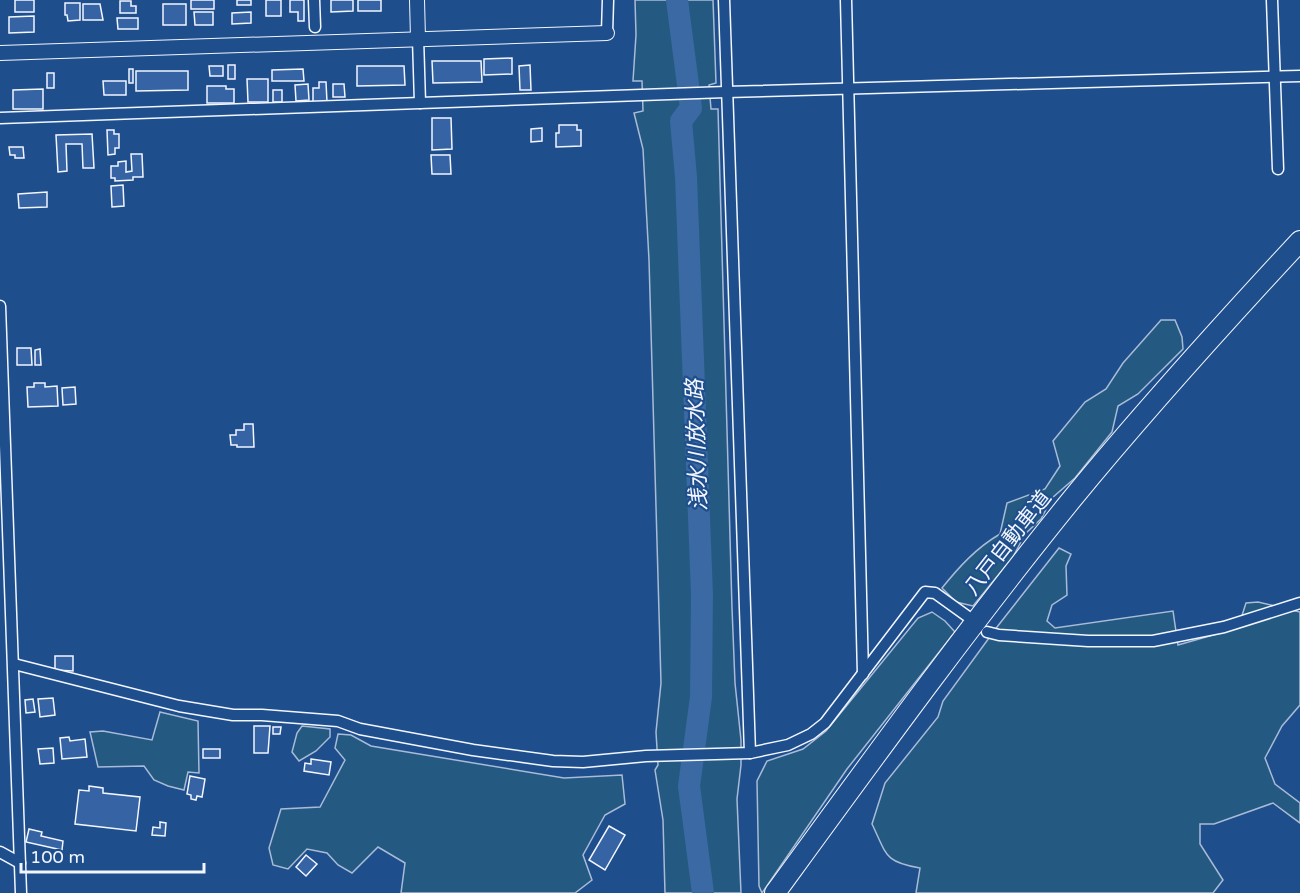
<svg xmlns="http://www.w3.org/2000/svg" width="1300" height="893" font-family="'Varela Round','Noto Sans JP',sans-serif">
  <rect width="100%" height="100%" fill="#1f4e8c"/>
  <g fill="#245a82" stroke="#a8bbd7" stroke-width="1.5">
    <path d="M635,0H713L716,83L709,85L711,109H718L732,608L735,683L741,740V765L737,799L741,893H665L663,820L655,770L658,765L656,732L661,683L649,260L643,149L634,113L643,111L642,81H633L636,35Z"/>
    <path d="M1161,320H1175L1182,337L1183,349L1138,394L1118,406L1112,432L1075,478L1052,498L1041,519L1025,534L1013,557L973,606L956,602L942,588C959,567 976,548 1000,534L1007,503L1045,489L1060,466L1053,441L1085,402L1106,389L1123,363Z"/>
    <path d="M1059,548L1071,554L1066,566L1067,595L1052,605L1047,621L1055,628L1173,611L1178,645L1238,628L1246,603L1258,602L1300,612V705L1282,726L1265,758L1275,784L1300,803V823L1273,803L1214,824H1200V844L1223,880L1213,893H916L920,868C884,862 887,855 872,824L885,783L938,717L943,701L997,627Z"/>
    <path d="M932,612L945,621L955,632L847,769L762,893L759,886L757,781L767,761L803,749L826,731L918,618Z"/>
    <path d="M160,712L198,721L199,773L188,772L184,790L168,786L154,780L144,766L98,767L90,732L103,731L152,740Z"/>
    <path d="M302,726L330,729V737L316,751L299,761L292,752L297,733Z"/>
    <path d="M338,734L351,735L371,746L564,778L622,775L625,804L605,815L583,855L592,880L575,893H401L405,863L378,847L352,873L338,865L327,853L307,849L288,869L273,865L269,848L281,809L320,807L345,760L335,748Z"/>
  </g>
  <g fill="none" stroke-linecap="round" stroke-linejoin="round">
    <path stroke="#3b69a3" stroke-width="22" d="M677,0L691,108L681,121L686,177L702,595L701,697L689,786L703,893"/>
  </g>
  <g fill="#3563a3" stroke="#f2f6ff" stroke-width="1.5">
    <rect x="15" y="0" width="19" height="12"/>
    <rect x="191" y="0" width="23" height="9"/>
    <rect x="237" y="0" width="14" height="5"/>
    <rect x="266" y="0" width="15" height="16"/>
    <path d="M290,0H304V21H298V12H290Z"/>
    <path d="M331,0H353V11L331,12Z"/>
    <rect x="358" y="0" width="23" height="11"/>
    <path d="M120,1H131V6H136V13H120Z"/>
    <path d="M65,3H80V20L68,21L67,15H65Z"/>
    <path d="M83,4H100L103,20H83Z"/>
    <rect x="163" y="4" width="23" height="21"/>
    <path d="M194,12H213V25H195Z"/>
    <path d="M251,12V23L232,24V13Z"/>
    <path d="M34,16V32L9,33V17Z"/>
    <path d="M117,18H138V29H118Z"/>
    <path d="M512,58V74L484,75V59Z"/>
    <path d="M432,61H481L482,82L433,83Z"/>
    <rect x="228" y="65" width="7" height="14"/>
    <path d="M530,65L531,90H520L519,66Z"/>
    <path d="M209,66H223V76H210Z"/>
    <path d="M357,66H404L405,85L357,86Z"/>
    <rect x="129" y="69" width="4" height="14"/>
    <path d="M303,69L304,81H272V70Z"/>
    <path d="M136,71H188V90L136,91Z"/>
    <rect x="47" y="73" width="7" height="15"/>
    <path d="M247,79H268V102H248Z"/>
    <path d="M103,81H126V95H104Z"/>
    <path d="M319,82H326L327,102H313V88H319Z"/>
    <path d="M308,84L309,100L296,101L295,85Z"/>
    <path d="M333,84H344L345,97H333Z"/>
    <path d="M207,86H226V89H234V103H207Z"/>
    <path d="M43,89V109H13V90Z"/>
    <rect x="273" y="90" width="9" height="12"/>
    <path d="M432,118H451L452,149L432,150Z"/>
    <path d="M559,125H577V130H581V146L556,147V133H559Z"/>
    <path d="M542,128V141L531,142V129Z"/>
    <path d="M107,130H114V134H119V148H115V154L108,155Z"/>
    <path d="M92,134L94,168H83L82,144H66L67,171L58,172L56,135Z"/>
    <path d="M9,147H23L24,158H15V155H10Z"/>
    <path d="M131,154H142L143,177H133V180L115,181V178H111V166H118V162L126,161V172L132,171Z"/>
    <path d="M431,155H450L451,174H432Z"/>
    <path d="M123,185L124,206L112,207L111,186Z"/>
    <path d="M47,192V207L19,208L18,194Z"/>
    <path d="M17,348H31L32,365H17Z"/>
    <path d="M40,349L41,365H35V350Z"/>
    <path d="M34,383H45V387L57,386L58,406L28,407L27,387H34Z"/>
    <path d="M75,387L76,404L63,405L62,388Z"/>
    <path d="M244,424H253L254,447H237V445H231L230,435H236V430H244Z"/>
    <path d="M55,656H73V671L55,670Z"/>
    <path d="M53,698L55,715L40,717L38,699Z"/>
    <path d="M33,699L35,712L26,713L25,700Z"/>
    <path d="M254,726H270L268,753H254Z"/>
    <path d="M273,727H281L280,734H273Z"/>
    <path d="M69,737L70,741L85,739L87,757L62,759L60,738Z"/>
    <path d="M53,748L54,763L40,764L38,749Z"/>
    <rect x="203" y="749" width="17" height="9"/>
    <path d="M311,759L331,762L329,775L304,771L305,763L311,764Z"/>
    <path d="M190,776L205,779L202,797L197,796L196,800L191,799V795L187,794Z"/>
    <path d="M89,786L103,788V793L140,797L136,831L75,824L79,790L89,791Z"/>
    <path d="M160,822L166,823L165,836L152,835L153,827L160,828Z"/>
    <path d="M609,826L625,835L605,870L589,860Z"/>
    <path d="M29,829L42,832L41,836L63,841L62,850L26,842Z"/>
    <path d="M306,855L317,864L306,876L296,867Z"/>
  </g>
  <g fill="none" stroke-linecap="round" stroke-linejoin="round">
    <defs>
      <g id="minor">
        <path d="M314,0L315,27"/>
        <path d="M724,0L750,753"/>
        <path d="M846,0L863,674"/>
        <path d="M1272,0L1278,169"/>
        <path d="M607,33L608,0"/>
        <path d="M418,38L420,103"/>
        <path d="M0,118L726,92L1300,76"/>
        <path d="M0,306L21,893"/>
        <path d="M987,632L999,635L1088,641H1153L1224,627L1300,603"/>
        <path d="M14,664L179,706L233,715H262L338,721L360,729L473,750L553,761L583,762L646,756L750,753L788,745L811,734L825,723L925,592L935,593L967,616"/>
        <path d="M0,852L20,863"/>
      </g>
      <g id="tertiary">
        <path d="M417,0L418,38"/>
        <path d="M0,53L607,33"/>
      </g>
      <path id="motorway" d="M775,893C872,760 969,626 1072,499C1145,410 1222,325 1300,241"/>
    </defs>
    <use href="#minor" stroke="#f2f6ff" stroke-width="13"/>
    <use href="#tertiary" stroke="#f2f6ff" stroke-width="16"/>
    <use href="#motorway" stroke="#f2f6ff" stroke-width="22"/>
    <use href="#minor" stroke="#1f4e8c" stroke-width="10"/>
    <use href="#tertiary" stroke="#1f4e8c" stroke-width="14"/>
    <use href="#motorway" stroke="#1f4e8c" stroke-width="20"/>
  </g>
  <g text-anchor="middle" dominant-baseline="central" stroke-width="4.5" stroke-linejoin="round" paint-order="stroke">
    <g font-size="21" fill="#f2f6ff" stroke="#1f4e8c">
      <text transform="translate(1008 543) rotate(-52)">八戸自動車道</text>
    </g>
    <g font-size="22" font-style="italic" fill="#f2f6ff" stroke="#1f4e8c">
      <text transform="translate(697 445) rotate(-92)">浅水川放水路</text>
    </g>
  </g>
  <path d="M21 863v9h183v-9" fill="none" stroke="#f2f6ff" stroke-width="3"/>
  <text x="30" y="863" font-size="18" fill="#f2f6ff" stroke="#1f4e8c" stroke-width="4.5" paint-order="stroke">100 m</text>
</svg>
